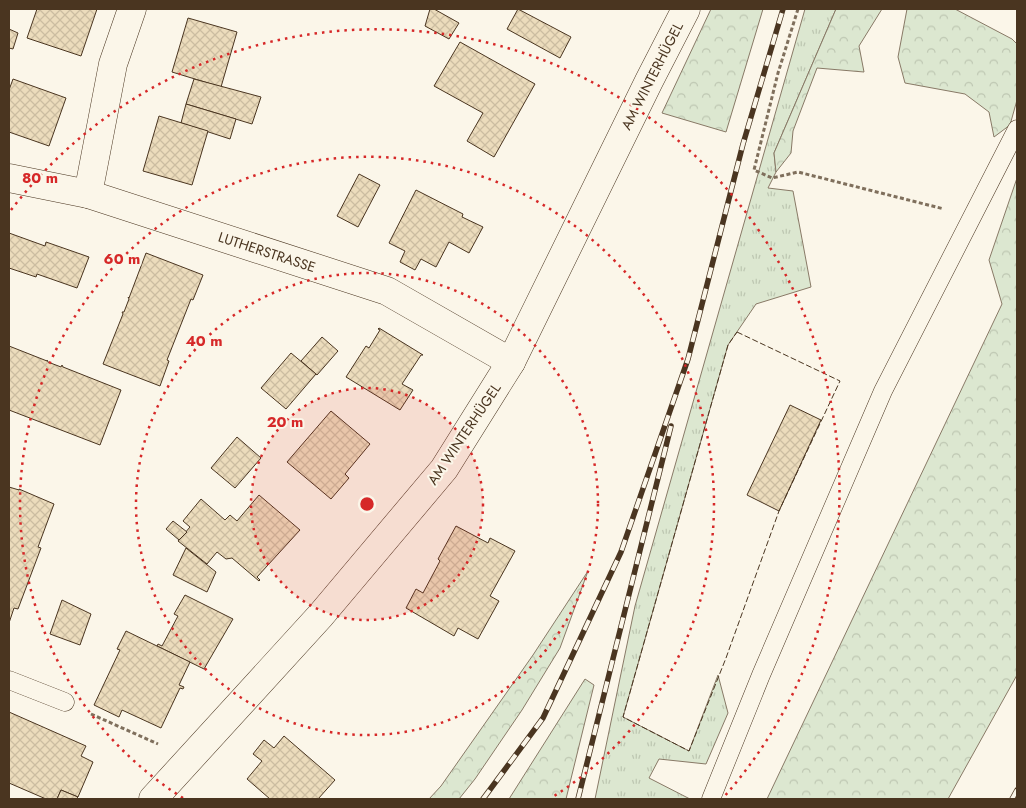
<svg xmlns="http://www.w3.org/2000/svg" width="1026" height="808" font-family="Jost,sans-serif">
  <defs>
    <pattern id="grass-tufts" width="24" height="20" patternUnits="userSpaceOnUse" patternTransform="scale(1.25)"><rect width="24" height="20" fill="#dce7d0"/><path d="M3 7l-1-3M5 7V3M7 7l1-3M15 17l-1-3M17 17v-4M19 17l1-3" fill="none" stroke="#bec7b2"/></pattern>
    <pattern id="forest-crowns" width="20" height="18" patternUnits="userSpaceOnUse" patternTransform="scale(1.25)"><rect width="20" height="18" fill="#dce7d0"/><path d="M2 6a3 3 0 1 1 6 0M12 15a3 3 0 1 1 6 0" fill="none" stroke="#bec7b2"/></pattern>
    <pattern id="building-cross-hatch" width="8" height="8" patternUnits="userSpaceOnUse" patternTransform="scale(1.25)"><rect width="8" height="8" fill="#ecdcbc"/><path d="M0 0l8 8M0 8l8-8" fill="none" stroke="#ccbda1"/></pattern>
  </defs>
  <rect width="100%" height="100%" fill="#fbf6e9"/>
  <path fill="url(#grass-tufts)" stroke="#887966" d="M805,9H836L774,153L776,172L768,188L793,191L811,287L756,304L728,345L623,717L689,751L718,675L728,713L706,764L659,759L649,778L690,799H595L635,606Z"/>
  <g fill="url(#forest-crowns)" stroke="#887966">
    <path d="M711,9H763L726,132L662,113Z"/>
    <path d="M836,9H882L859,46L864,72L817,68L793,131L791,153L776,172L774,153Z"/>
    <path d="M907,9H955L1012,39L1017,44V100L1010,125L994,137L989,112L965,94L905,83L898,57Z"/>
    <path d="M1017,178V675L948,799H767L1002,304L989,260Z"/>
    <path d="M588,571L560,648L522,710L475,779L459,799H429L441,786L533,655Z"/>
    <path d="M585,679L594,685L566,799H509Z"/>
  </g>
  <g fill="url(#building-cross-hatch)" stroke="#4a3520">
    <path d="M37,9H97L81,56L27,38Z"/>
    <path d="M430,9H434L459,23L449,39L425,26Z"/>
    <path d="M518,9L571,37L560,58L507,29Z"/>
    <path d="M188,18L237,32L221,87L172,72Z"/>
    <path d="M9,29L18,33L13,49L9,48Z"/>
    <path d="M460,42L535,84L494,157L467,141L483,113L434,86Z"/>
    <path d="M13,79L66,98L49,146L9,132V90Z"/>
    <path d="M194,79L261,97L252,124L186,104Z"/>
    <path d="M186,104L236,119L230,139L181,123Z"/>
    <path d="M159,116L208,131L192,185L143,171Z"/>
    <path d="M359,174L380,185L358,227L337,216Z"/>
    <path d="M416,190L463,214L462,217L483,227L469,253L449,242L436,267L421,259L415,270L400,262L405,251L389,243Z"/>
    <path d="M9,233L45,246L46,242L89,257L77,288L37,274L36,277L9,268Z"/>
    <path d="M146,253L203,275L193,300L191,299L167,360L169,361L160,386L103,364L123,314L122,312H124L129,299L128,297L129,298Z"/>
    <path d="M379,328L423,355H421L402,384L413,390L400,410L346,377L366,346L369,348L380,330L378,329Z"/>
    <path d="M322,337L338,351L317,375L301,361Z"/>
    <path d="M9,346L47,361V360L48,362L61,367L62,365L63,367L121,390L100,445L9,410Z"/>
    <path d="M291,353L316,374L286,409L261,388Z"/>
    <path d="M790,405L821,420L779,511L747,495Z"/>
    <path d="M331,411L370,444L345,474L349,478L331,499L287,462Z"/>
    <path d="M237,437L261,458L235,488L211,468Z"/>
    <path d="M9,487L19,490V489L54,504L38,547L41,548L18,609L14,608L9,623Z"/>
    <path d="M259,495L300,530L257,577L260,580L259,581L232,558L226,559L217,552L207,564L178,541L190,527L183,521L201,499L225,520L230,515L237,521Z"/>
    <path d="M173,521L187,532L179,540L166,529Z"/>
    <path d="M456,526L488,543L490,538L515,551L490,596L499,601L478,639L458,628L454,636L406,608L416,589L423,593L440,561L438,559Z"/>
    <path d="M186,548L216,572L207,592L173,575Z"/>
    <path d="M185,595L233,619L204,669L157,646L158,644L162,646L178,616L174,614Z"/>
    <path d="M62,600L91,614L80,645L50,634Z"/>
    <path d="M126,631L190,662L179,685L184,687L183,689L180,688L161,728L122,710L119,717L94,705L120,650L117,649Z"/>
    <path d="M9,712L86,746L81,756L93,762L78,797L61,790L57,799H46L9,783Z"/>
    <path d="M284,736L335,780L318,799H270L247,779L262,761L253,754L264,740L274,748Z"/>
    <path d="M61,790L78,797L76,799H57Z"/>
  </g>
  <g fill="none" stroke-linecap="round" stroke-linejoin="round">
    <defs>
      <g id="service">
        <path d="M9,680L65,702"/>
        <path d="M711,799L761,675L883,391L1017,129"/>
      </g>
      <g id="minor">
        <path d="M9,178L88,194L387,291L511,362"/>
        <path d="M88,194L113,64L132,9"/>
        <path d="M153,799L321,615L444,469L511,362L649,81L686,9"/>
      </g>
    </defs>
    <use href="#service" stroke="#4a3520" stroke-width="19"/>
    <use href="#minor" stroke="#4a3520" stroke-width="29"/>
    <g stroke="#7f6f5c" stroke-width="3" stroke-dasharray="4 2.5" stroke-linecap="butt">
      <path d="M798,9L778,73L754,170L772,178L798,172L944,209"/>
      <path d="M91,714L158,744"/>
    </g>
    <use href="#service" stroke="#fbf6e9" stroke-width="18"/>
    <use href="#minor" stroke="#fbf6e9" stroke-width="28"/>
    <defs>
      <g id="rail">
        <path d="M483,799L543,718L621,552L688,359L743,144L783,9"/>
        <path d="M578,799L671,426"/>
        <path d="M1012,799L1017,790"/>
      </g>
    </defs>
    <use href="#rail" stroke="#4a3520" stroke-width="5.5"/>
    <use href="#rail" stroke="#fbf6e9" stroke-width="4" stroke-dasharray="11" stroke-linecap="butt"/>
    <path stroke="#4a3520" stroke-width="1" stroke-dasharray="6 2.5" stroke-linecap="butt" d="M737,332L840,381L779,511L726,658L689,751L623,717L728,345Z"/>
  </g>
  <circle cx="367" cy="504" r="116" fill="#d62828" fill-opacity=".12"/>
  <g fill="none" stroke="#d62828" stroke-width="2.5" stroke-dasharray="2.5 5">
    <circle cx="367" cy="504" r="116"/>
    <circle cx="367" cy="504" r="231"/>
    <path d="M183 798A347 347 0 1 1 551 798"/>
    <path d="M11 210A462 462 0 1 1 723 798"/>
  </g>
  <g text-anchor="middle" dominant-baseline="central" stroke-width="4" stroke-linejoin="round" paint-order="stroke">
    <g font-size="14" fill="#4a3520" stroke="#fbf6e9">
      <text transform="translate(652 76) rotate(-63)">AM WINTERHÜGEL</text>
      <text transform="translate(267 252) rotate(18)">LUTHERSTRASSE</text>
      <text transform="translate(464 434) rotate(-56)">AM WINTERHÜGEL</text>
    </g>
  </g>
  <circle cx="367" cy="504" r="8" fill="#d62828" stroke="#fbf6e9" stroke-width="2.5"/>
  <g font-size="15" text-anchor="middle" font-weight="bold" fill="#d62828" stroke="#fbf6e9" stroke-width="4" stroke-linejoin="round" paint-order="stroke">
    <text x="40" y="183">80 m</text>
    <text x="122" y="264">60 m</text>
    <text x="204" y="346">40 m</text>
    <text x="285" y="427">20 m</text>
  </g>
  <rect width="1026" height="808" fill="none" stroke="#4a3520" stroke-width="20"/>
</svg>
